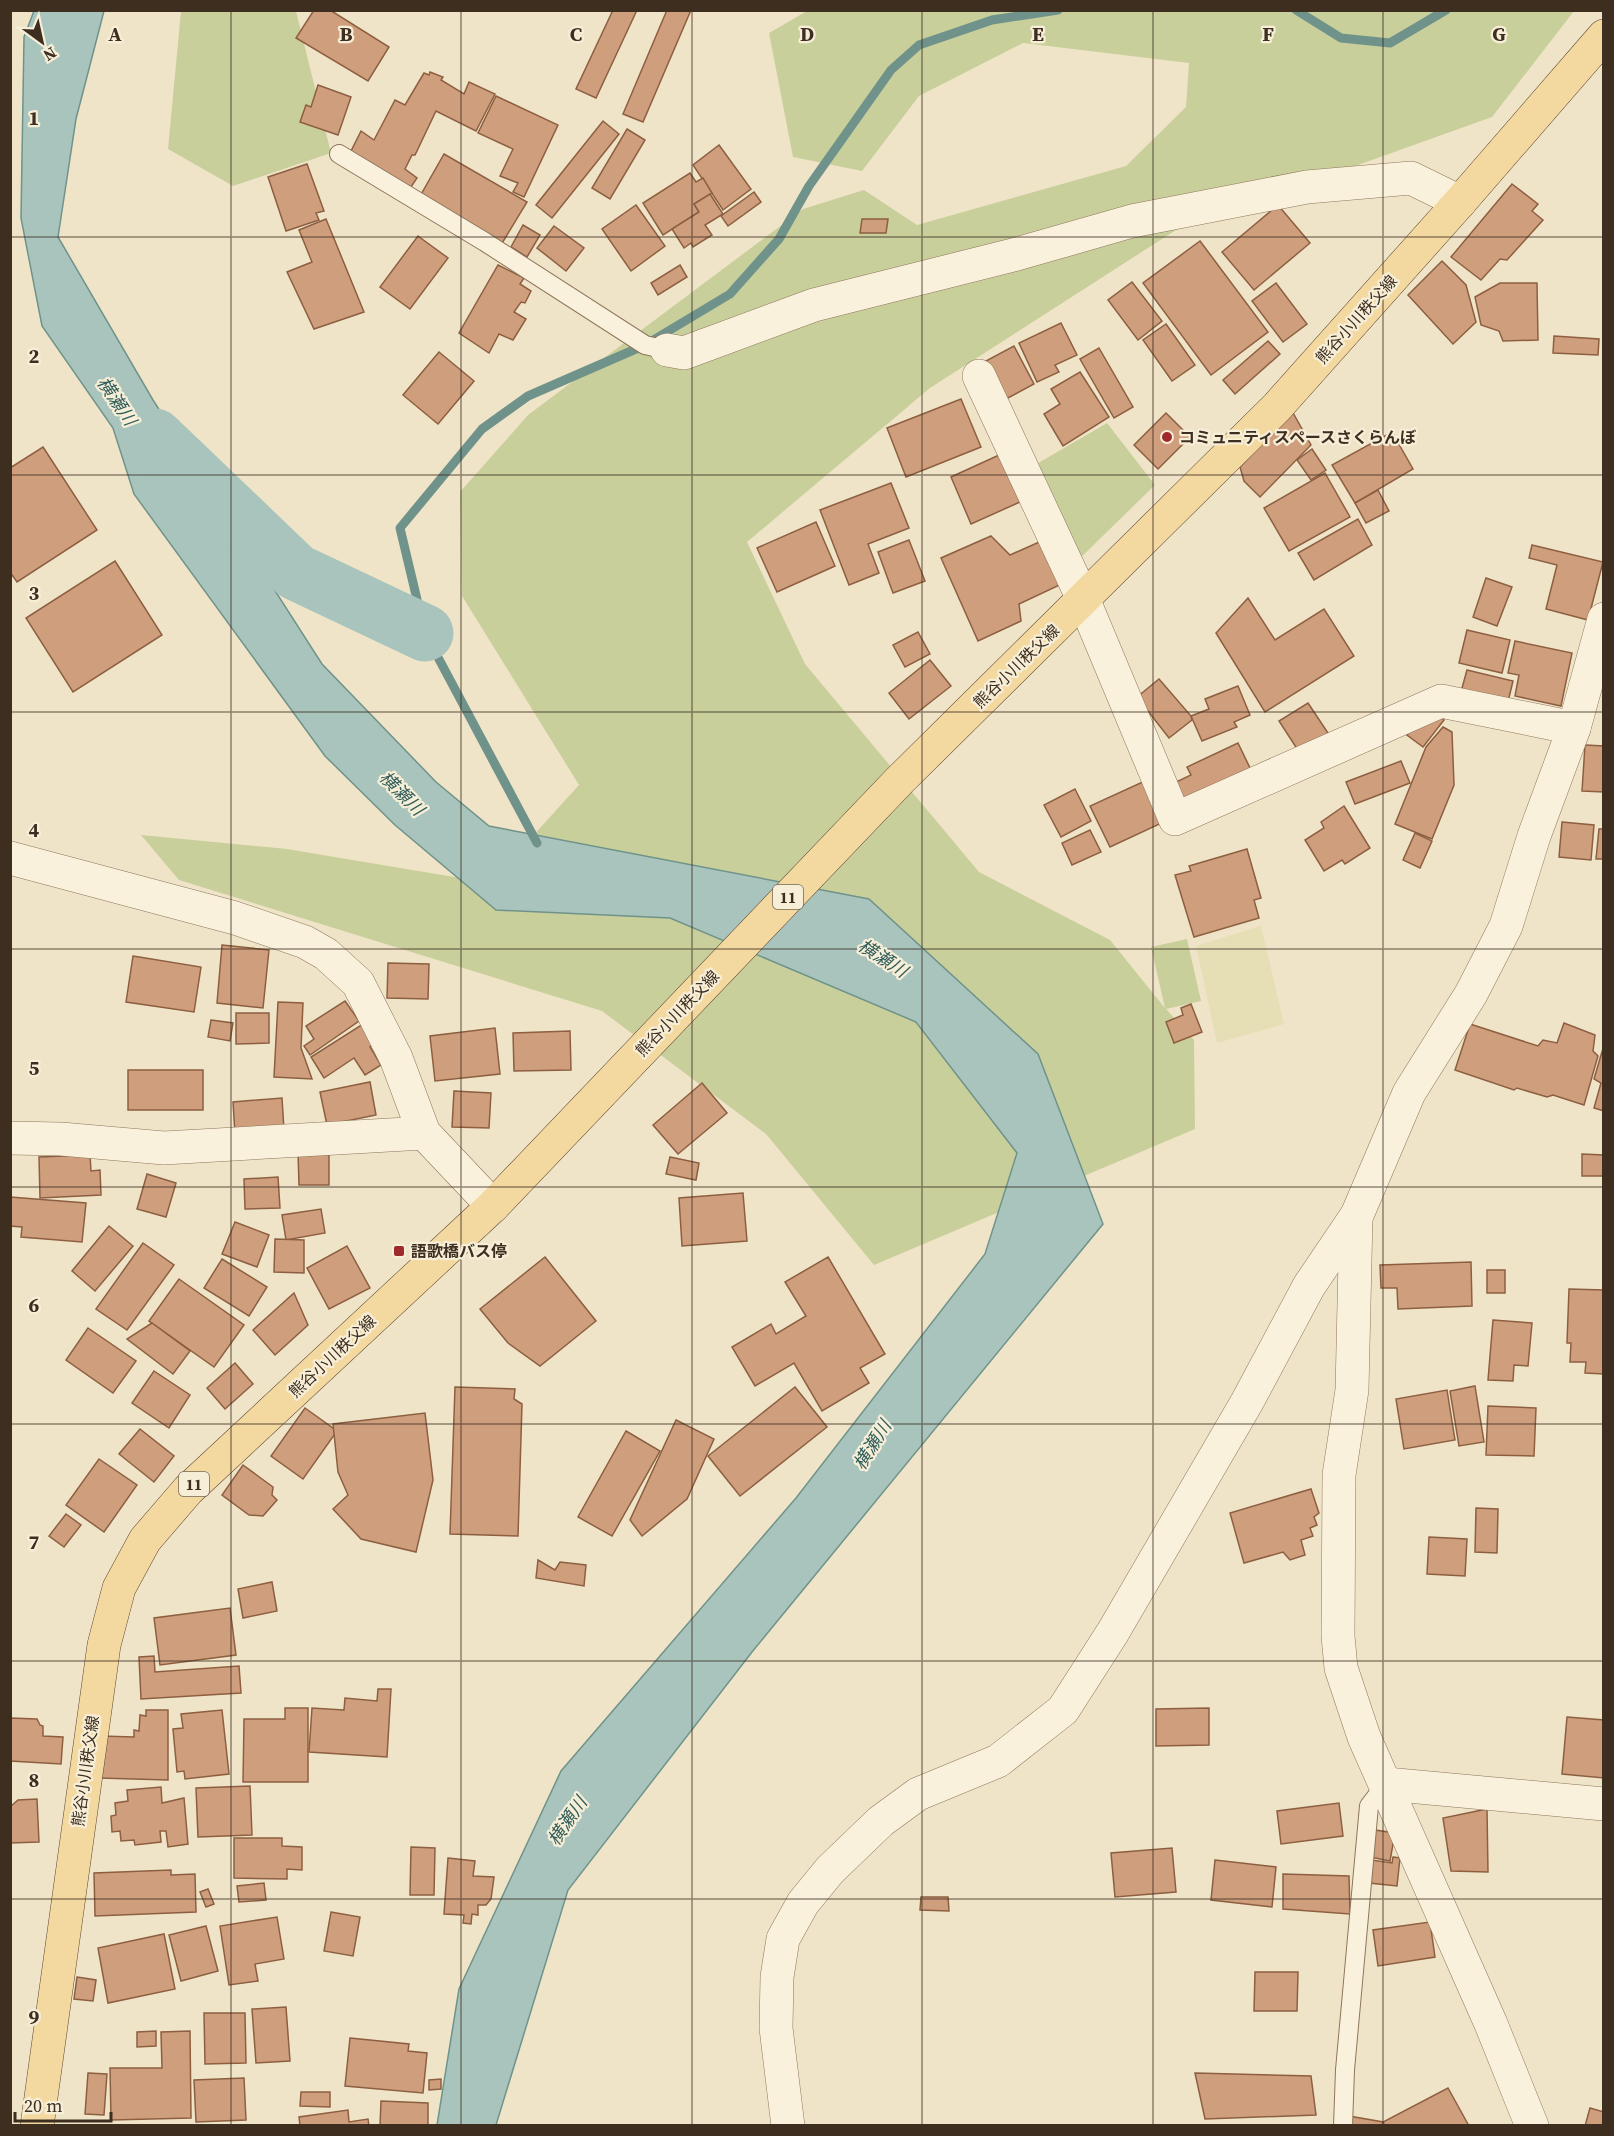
<svg xmlns="http://www.w3.org/2000/svg" width="1614" height="2136" font-family="'Source Serif 4','Noto Sans JP',serif">
  <rect width="100%" height="100%" fill="#f0e4c8"/>
  <path fill="#e6deb5" d="M1261,926L1284,1024L1217,1043L1196,946Z"/>
  <g fill="#c9cf9b">
    <path d="M181,11H296L331,153L233,186L168,149Z"/>
    <path d="M807,11H1574L1492,117L1176,230L930,388L747,542L805,664L979,872L1110,940L1165,1008L1151,947L1187,939L1201,1001L1166,1009L1194,1040L1195,1129L874,1265L766,1134L602,1011L179,880L141,835L287,849L490,883L579,785L462,596L460,492L528,415L803,209L864,190L917,225L1126,166L1186,107L1189,63L1023,43L919,96L862,171L793,157L769,33Z"/>
    <path d="M1107,423L1155,485L1071,567L1028,469Z"/>
  </g>
  <path fill="#a9c4bc" stroke="#6f938a" stroke-width="1.5" d="M34,11H104L76,119L58,237L153,400L322,664L436,782L489,826L869,899L1038,1054L1103,1224L752,1652L568,1890L496,2125H437L459,1989L561,1771L796,1498L985,1254L1017,1153L916,1022L670,918L496,910L395,825L325,756L134,494L113,428L42,326L21,218L24,37Z"/>
  <g fill="none" stroke-linecap="round" stroke-linejoin="round">
    <g stroke="#6f938a" stroke-width="9">
      <path d="M1296,10L1341,38L1390,43L1446,10"/>
      <path d="M537,843L425,633L400,528L482,429L528,396L645,345L730,294L779,239L809,186L891,70L919,45L992,20L1058,10"/>
    </g>
    <path stroke="#a9c4bc" stroke-width="57" d="M155,437L296,572L425,633"/>
  </g>
  <g fill="#cf9f7d" stroke="#8d5f41" stroke-width="1.5">
    <path d="M314,10H330L389,47L368,81L296,38Z"/>
    <path d="M613,10H637L596,98L576,89Z"/>
    <path d="M667,10H691L643,122L623,114Z"/>
    <path d="M430,72L443,77L441,80L464,94L469,82L495,94L476,131L436,111L415,155H412L405,169L417,178L407,193L350,153L361,131L374,140L395,100L405,105L424,73L429,75Z"/>
    <path d="M318,85L351,97L338,135L300,122L306,105L311,107Z"/>
    <path d="M496,96L558,125L524,197L513,192L518,183L500,176L513,149L478,133Z"/>
    <path d="M603,121L619,134L552,218L536,205Z"/>
    <path d="M627,129L645,140L610,199L592,188Z"/>
    <path d="M719,145L751,189L723,210L693,165Z"/>
    <path d="M444,154L527,202L501,245L419,198Z"/>
    <path d="M307,164L324,211L316,213L319,220L286,231L268,177Z"/>
    <path d="M690,173L696,182L703,178L712,193L694,204L699,212L663,235L643,203Z"/>
    <path d="M1512,184L1538,204L1532,211L1543,220L1507,260L1500,259L1481,280L1451,257Z"/>
    <path d="M754,192L761,202L728,226L721,216Z"/>
    <path d="M710,194L723,214L705,225L712,235L693,247L691,243L684,248L672,229L699,212L694,204Z"/>
    <path d="M636,205L665,246L631,271L602,229Z"/>
    <path d="M1278,205L1310,243L1254,290L1222,252Z"/>
    <path d="M326,219L364,312L314,329L287,272L312,262L299,230Z"/>
    <path d="M862,219H888L886,233H860Z"/>
    <path d="M523,225L540,235L527,257L511,247Z"/>
    <path d="M554,226L584,248L566,271L537,248Z"/>
    <path d="M418,236L448,258L410,309L380,287Z"/>
    <path d="M1200,241L1268,332L1211,375L1143,283Z"/>
    <path d="M1442,261L1466,285L1476,322L1453,344L1408,295Z"/>
    <path d="M498,265L524,278L520,284L531,291L525,303L521,302L514,312L526,319L513,340L499,334L489,353L459,333Z"/>
    <path d="M680,265L687,277L658,295L651,283Z"/>
    <path d="M1132,282L1162,321L1138,340L1108,300Z"/>
    <path d="M1276,283L1307,324L1283,342L1252,301Z"/>
    <path d="M1500,283H1537L1538,340L1503,341L1499,331L1481,325L1475,297Z"/>
    <path d="M1061,323L1077,355L1055,365L1059,372L1037,382L1019,343Z"/>
    <path d="M1166,324L1195,365L1172,381L1143,340Z"/>
    <path d="M1554,336L1599,339L1598,355L1553,353Z"/>
    <path d="M1268,341L1280,354L1235,394L1223,380Z"/>
    <path d="M1014,346L1034,384L1004,400L984,362Z"/>
    <path d="M1099,348L1133,407L1114,418L1080,359Z"/>
    <path d="M439,352L474,381L438,424L403,395Z"/>
    <path d="M1080,372L1109,417L1063,446L1044,414L1060,404L1051,389Z"/>
    <path d="M961,399L981,447L906,477L887,428Z"/>
    <path d="M1292,411L1311,445L1260,497L1244,481L1240,467Z"/>
    <path d="M1166,413L1190,437L1158,469L1134,445Z"/>
    <path d="M1392,432L1413,469L1355,503L1332,465Z"/>
    <path d="M43,447L97,530L17,582L10,572V468Z"/>
    <path d="M1312,449L1326,470L1311,480L1297,460Z"/>
    <path d="M999,455L1020,502L971,524L951,477Z"/>
    <path d="M1325,473L1350,517L1289,551L1264,508Z"/>
    <path d="M891,483L909,528L868,544L879,573L849,585L820,510Z"/>
    <path d="M1378,490L1389,511L1366,523L1355,503Z"/>
    <path d="M1358,519L1372,545L1314,580L1298,553Z"/>
    <path d="M816,522L835,566L777,592L757,548Z"/>
    <path d="M991,536L1010,555L1046,539L1066,582L1019,604L1021,621L978,641L941,558Z"/>
    <path d="M909,540L925,581L893,593L878,552Z"/>
    <path d="M1532,545L1603,562L1588,620L1546,609L1557,565L1529,558Z"/>
    <path d="M115,561L162,635L73,692L26,618Z"/>
    <path d="M1486,578L1512,587L1497,626L1473,617Z"/>
    <path d="M1248,598L1275,640L1324,609L1354,656L1265,712L1216,633Z"/>
    <path d="M1467,630L1510,640L1502,673L1459,663Z"/>
    <path d="M918,632L930,654L905,667L893,645Z"/>
    <path d="M1515,641L1572,653L1561,706L1515,696L1519,675L1508,673Z"/>
    <path d="M930,660L951,686L909,719L889,693Z"/>
    <path d="M1467,670L1513,681L1506,710L1459,699Z"/>
    <path d="M1159,679L1191,716L1192,720L1169,738L1137,697Z"/>
    <path d="M1238,686L1250,715L1234,722L1237,727L1202,741L1191,716L1209,709L1205,699Z"/>
    <path d="M1308,703L1332,739L1303,758L1279,721Z"/>
    <path d="M1437,711L1444,720L1423,747L1407,735L1421,717Z"/>
    <path d="M1443,727L1452,732L1454,785L1432,839L1395,824L1426,747Z"/>
    <path d="M1238,743L1251,770L1183,802L1174,783L1191,775L1187,767Z"/>
    <path d="M1585,745L1604,746V792L1582,791Z"/>
    <path d="M1401,761L1410,783L1355,804L1346,782Z"/>
    <path d="M1147,780L1166,821L1110,847L1090,806Z"/>
    <path d="M1075,789L1091,821L1061,837L1044,805Z"/>
    <path d="M1344,806L1370,848L1345,864L1342,860L1324,871L1305,840L1324,828L1321,822Z"/>
    <path d="M1562,822L1594,825L1591,860L1559,857Z"/>
    <path d="M1599,829H1604V859H1596Z"/>
    <path d="M1090,830L1101,852L1072,865L1062,843Z"/>
    <path d="M1415,833L1432,841L1420,868L1403,860Z"/>
    <path d="M1247,849L1261,898L1254,900L1259,918L1194,937L1175,875L1191,871L1189,866Z"/>
    <path d="M222,945L269,950L263,1008L217,1003Z"/>
    <path d="M133,956L201,967L194,1012L126,1002Z"/>
    <path d="M388,963L429,964L428,999L387,998Z"/>
    <path d="M345,1001L359,1021L310,1055L304,1046L314,1039L306,1026Z"/>
    <path d="M278,1002L303,1003L301,1048L312,1079L274,1077Z"/>
    <path d="M1191,1004L1202,1032L1174,1043L1166,1022L1183,1015L1181,1008Z"/>
    <path d="M236,1013H269V1043L236,1044Z"/>
    <path d="M211,1020L233,1023L230,1041L208,1037Z"/>
    <path d="M1564,1023L1595,1035L1593,1051L1598,1056L1584,1105L1553,1095L1547,1097L1517,1088L1514,1090L1455,1070L1470,1024L1538,1046L1543,1040L1557,1043Z"/>
    <path d="M363,1024L375,1043L370,1047L381,1065L365,1075L354,1058L324,1078L311,1057Z"/>
    <path d="M495,1028L500,1074L435,1081L430,1036Z"/>
    <path d="M570,1031L571,1070L514,1071L513,1033Z"/>
    <path d="M1604,1045V1111L1594,1108L1601,1083L1594,1079Z"/>
    <rect x="128" y="1070" width="75" height="40"/>
    <path d="M370,1082L376,1115L327,1125L320,1092Z"/>
    <path d="M702,1083L727,1113L678,1154L653,1125Z"/>
    <path d="M454,1091L491,1093L489,1128L452,1127Z"/>
    <path d="M282,1098L284,1130L235,1134L233,1102Z"/>
    <path d="M329,1151V1185H299L298,1152Z"/>
    <path d="M1582,1154L1604,1155V1176H1582Z"/>
    <path d="M90,1155L91,1171L100,1170L101,1195L40,1198L39,1157Z"/>
    <path d="M670,1157L699,1163L696,1180L666,1174Z"/>
    <path d="M147,1174L176,1183L166,1217L137,1209Z"/>
    <path d="M278,1177L280,1208L245,1209L244,1179Z"/>
    <path d="M743,1193L747,1241L682,1246L679,1198Z"/>
    <path d="M10,1197L86,1203L82,1242L21,1237L22,1227L10,1226Z"/>
    <path d="M321,1209L325,1233L286,1240L282,1215Z"/>
    <path d="M235,1222L269,1235L257,1267L222,1254Z"/>
    <path d="M109,1226L133,1246L95,1291L72,1271Z"/>
    <path d="M275,1239L304,1240V1273L274,1272Z"/>
    <path d="M143,1243L174,1265L127,1330L96,1309Z"/>
    <path d="M347,1246L370,1288L329,1309L307,1268Z"/>
    <path d="M545,1257L596,1321L540,1366L508,1343L480,1309Z"/>
    <path d="M828,1257L885,1354L860,1368L869,1383L822,1411L794,1363L755,1386L732,1347L771,1324L776,1334L806,1316L785,1282Z"/>
    <path d="M222,1259L267,1287L249,1316L204,1288Z"/>
    <path d="M1471,1262L1472,1306L1398,1309L1397,1288H1381L1380,1265Z"/>
    <rect x="1487" y="1270" width="18" height="23"/>
    <path d="M179,1279L244,1325L214,1367L149,1321Z"/>
    <path d="M1569,1289L1604,1290V1374L1585,1373L1586,1362H1570L1571,1343H1567Z"/>
    <path d="M294,1293L308,1325L275,1355L253,1330Z"/>
    <path d="M1493,1320L1532,1323L1528,1366L1514,1365L1513,1381L1488,1380Z"/>
    <path d="M152,1323L190,1351L173,1374L127,1339Z"/>
    <path d="M88,1328L136,1361L113,1393L66,1360Z"/>
    <path d="M235,1363L253,1384L225,1409L207,1388Z"/>
    <path d="M154,1371L190,1395L169,1428L132,1403Z"/>
    <path d="M1475,1386L1484,1442L1459,1446L1450,1391Z"/>
    <path d="M455,1387L515,1389L514,1399L522,1404L518,1536L450,1534Z"/>
    <path d="M795,1387L827,1427L740,1496L708,1456Z"/>
    <path d="M1447,1390L1455,1440L1404,1449L1396,1399Z"/>
    <path d="M1488,1406L1536,1408L1534,1456L1486,1455Z"/>
    <path d="M305,1408L337,1431L303,1479L271,1456Z"/>
    <path d="M425,1413L433,1480L416,1552L361,1539L333,1509L348,1495L338,1472L333,1424Z"/>
    <path d="M676,1420L714,1439L687,1499L642,1536L630,1520Z"/>
    <path d="M140,1429L174,1456L154,1482L119,1454Z"/>
    <path d="M626,1431L660,1451L612,1536L578,1517Z"/>
    <path d="M99,1459L137,1485L104,1532L66,1505Z"/>
    <path d="M243,1465L273,1487L272,1495L277,1500L263,1516L249,1515L222,1495Z"/>
    <path d="M1311,1489L1319,1513L1314,1517L1317,1525L1310,1528L1313,1536L1301,1540L1305,1555L1290,1560L1283,1552L1244,1563L1230,1513Z"/>
    <path d="M1476,1508L1498,1509L1497,1553L1475,1552Z"/>
    <path d="M66,1514L81,1525L64,1547L49,1536Z"/>
    <path d="M1429,1537L1467,1539L1465,1576L1427,1574Z"/>
    <path d="M538,1560L555,1570L560,1562L586,1565L584,1586L536,1578Z"/>
    <path d="M272,1582L277,1611L243,1618L238,1589Z"/>
    <path d="M230,1608L236,1655L160,1665L154,1618Z"/>
    <path d="M154,1656L155,1672L239,1666L241,1693L141,1699L139,1657Z"/>
    <path d="M378,1689H391L387,1757L309,1752L312,1708L344,1710L345,1698L377,1701Z"/>
    <path d="M285,1708H308V1782H243L244,1719H285Z"/>
    <path d="M1209,1708V1745L1156,1746V1709Z"/>
    <path d="M146,1710H168V1780L99,1778L101,1736L134,1737V1730L139,1731L140,1715L146,1716Z"/>
    <path d="M222,1710L229,1774L185,1779L184,1771L177,1772L173,1729L183,1728L181,1714Z"/>
    <path d="M1567,1717L1604,1720V1778L1562,1774Z"/>
    <path d="M10,1718L37,1719L40,1725L43,1726V1736L63,1737L61,1764L10,1761Z"/>
    <path d="M250,1786L252,1835L198,1837L196,1788Z"/>
    <path d="M161,1787L162,1803L184,1798L188,1844L168,1847L166,1831H160L161,1842L135,1845L134,1840L121,1841L120,1831L112,1832L111,1816L116,1815L115,1803L128,1801L127,1790Z"/>
    <path d="M37,1799L39,1842L10,1843V1807L18,1800Z"/>
    <path d="M1339,1803L1343,1836L1281,1844L1277,1811Z"/>
    <path d="M1487,1809L1488,1872L1451,1871L1443,1818Z"/>
    <path d="M1375,1830L1395,1833L1390,1861L1370,1857Z"/>
    <path d="M234,1838H282V1846L302,1847V1870L287,1869V1879L234,1878Z"/>
    <path d="M411,1847L435,1848L434,1895H410Z"/>
    <path d="M1172,1848L1176,1892L1115,1897L1111,1853Z"/>
    <path d="M1393,1857L1400,1858L1397,1886L1369,1883L1372,1860L1392,1863Z"/>
    <path d="M448,1858L475,1861L473,1876L494,1877L491,1899L486,1905H478V1915L472,1914L471,1924L463,1923L464,1915L444,1914Z"/>
    <path d="M1215,1860L1276,1867L1272,1907L1211,1900Z"/>
    <path d="M171,1870V1875L195,1874L196,1912L95,1916L94,1873Z"/>
    <path d="M1283,1874L1349,1876L1350,1914L1283,1909Z"/>
    <path d="M264,1883L266,1900L239,1902L237,1886Z"/>
    <path d="M208,1889L214,1904L206,1907L200,1892Z"/>
    <path d="M921,1897H948L949,1911L920,1910Z"/>
    <path d="M331,1912L360,1917L353,1956L324,1951Z"/>
    <path d="M277,1917L284,1959L255,1964L258,1981L229,1985L220,1926Z"/>
    <path d="M1430,1922L1435,1957L1378,1966L1373,1930Z"/>
    <path d="M206,1926L218,1971L181,1981L169,1935Z"/>
    <path d="M164,1934L175,1989L108,2003L98,1948Z"/>
    <path d="M1255,1972H1298L1297,2011H1254Z"/>
    <path d="M77,1977L96,1980L93,2001L74,1999Z"/>
    <path d="M286,2007L290,2061L256,2063L252,2009Z"/>
    <path d="M204,2013H245L246,2063L205,2064Z"/>
    <path d="M156,2031V2046L137,2047V2032Z"/>
    <path d="M190,2031L191,2118L111,2120L110,2068H162L161,2032Z"/>
    <path d="M350,2038L409,2044L408,2051L427,2053L423,2093L345,2086Z"/>
    <path d="M88,2073L107,2074L104,2115L85,2114Z"/>
    <path d="M1195,2073L1311,2076L1316,2115L1205,2119Z"/>
    <path d="M244,2078L246,2120L196,2122L194,2080Z"/>
    <path d="M441,2079V2089L429,2090V2080Z"/>
    <path d="M1448,2088L1469,2126H1385L1383,2122Z"/>
    <path d="M301,2092H330V2107L300,2106Z"/>
    <path d="M381,2101L428,2103V2126H380Z"/>
    <path d="M1590,2108L1604,2112V2126H1585Z"/>
    <path d="M348,2110L349,2122L368,2119L369,2126H300L299,2117Z"/>
    <path d="M1349,2116L1383,2122V2126H1348Z"/>
  </g>
  <g fill="none" stroke-linecap="round" stroke-linejoin="round">
    <defs>
      <g id="lane">
        <path d="M339,154L485,242L645,345L667,350"/>
        <path d="M1343,2126L1345,2070L1369,1806L1386,1784"/>
      </g>
      <g id="street">
        <path d="M667,350L684,353L814,305L1017,254L1132,221L1307,187L1411,178L1460,202"/>
        <path d="M979,376L1084,601L1175,819L1441,701L1574,728"/>
        <path d="M10,858L235,918L305,942L326,954L358,983L396,1058L424,1133L493,1206"/>
        <path d="M10,1138L61,1139L164,1148L424,1133"/>
        <path d="M1356,1217L1352,1390L1339,1475L1338,1636L1341,1668L1364,1737L1491,2024L1532,2126"/>
        <path d="M1386,1784L1604,1804"/>
        <path d="M788,2126L776,2028L777,1977L783,1939L803,1903L830,1870L881,1821L918,1794L998,1761L1063,1710L1113,1632L1247,1402L1309,1286L1357,1215L1409,1093L1471,994L1506,926L1534,836L1574,728L1604,619"/>
      </g>
      <path id="primary" d="M37,2126L104,1645L119,1588L145,1540L188,1490L493,1206L900,780L1277,407L1460,202L1604,36"/>
    </defs>
    <use href="#lane" stroke="#8d765c" stroke-width="20"/>
    <use href="#street" stroke="#8d765c" stroke-width="34"/>
    <use href="#primary" stroke="#5b4430" stroke-width="34"/>
    <use href="#lane" stroke="#faf1dc" stroke-width="18"/>
    <use href="#street" stroke="#faf1dc" stroke-width="33"/>
    <use href="#primary" stroke="#f3d9a0" stroke-width="33"/>
  </g>
  <path fill="none" stroke="#3d2e20" stroke-width="1.5" stroke-opacity="0.55" d="M231,10V2126M461,10V2126M692,10V2126M922,10V2126M1153,10V2126M1383,10V2126M10,237H1604M10,475H1604M10,712H1604M10,949H1604M10,1187H1604M10,1424H1604M10,1661H1604M10,1899H1604"/>
  <g fill="#9e2a2b" stroke="#f7eed8" stroke-width="2">
    <circle cx="1167" cy="437" r="6"/>
    <rect x="393" y="1245" width="12" height="12" rx="3"/>
  </g>
  <g text-anchor="middle" dominant-baseline="central" stroke-width="4.5" stroke-linejoin="round" paint-order="stroke">
    <g fill="#f7eed8" stroke="#756857" stroke-width="1.5">
      <rect x="773" y="885" width="30" height="24" rx="4.5"/>
      <rect x="179" y="1472" width="30" height="24" rx="4.5"/>
    </g>
    <g font-size="15" font-weight="bold" fill="#3d2e20">
      <text x="788" y="897">11</text>
      <text x="194" y="1484">11</text>
    </g>
    <g font-size="16" fill="#3d2e20" stroke="#f7eed8">
      <text transform="translate(1356 319) rotate(-48)">熊谷小川秩父線</text>
      <text transform="translate(1016 666) rotate(-44)">熊谷小川秩父線</text>
      <text transform="translate(677 1013) rotate(-46)">熊谷小川秩父線</text>
      <text transform="translate(332 1356) rotate(-43)">熊谷小川秩父線</text>
      <text transform="translate(85 1771) rotate(-82)">熊谷小川秩父線</text>
    </g>
    <g font-size="16" font-weight="bold" fill="#3d2e20" stroke="#f7eed8" text-anchor="start">
      <text x="1179" y="437">コミュニティスペースさくらんぼ</text>
      <text x="411" y="1251">語歌橋バス停</text>
    </g>
    <g font-size="18" font-style="italic" fill="#2f5d5a" stroke="#f7eed8">
      <text transform="translate(117 401) rotate(56)">横瀬川</text>
      <text transform="translate(402 793) rotate(45)">横瀬川</text>
      <text transform="translate(883 958) rotate(33)">横瀬川</text>
      <text transform="translate(872 1445) rotate(-58)">横瀬川</text>
      <text transform="translate(567 1821) rotate(-56)">横瀬川</text>
    </g>
  </g>
  <g font-size="20" text-anchor="middle" font-weight="bold" fill="#3d2e20" stroke="#f7eed8" stroke-width="4.5" stroke-linejoin="round" paint-order="stroke">
    <text x="115" y="41">A</text>
    <text x="346" y="41">B</text>
    <text x="576" y="41">C</text>
    <text x="807" y="41">D</text>
    <text x="1038" y="41">E</text>
    <text x="1268" y="41">F</text>
    <text x="1499" y="41">G</text>
    <text x="34" y="125">1</text>
    <text x="34" y="363">2</text>
    <text x="34" y="600">3</text>
    <text x="34" y="837">4</text>
    <text x="34" y="1075">5</text>
    <text x="34" y="1312">6</text>
    <text x="34" y="1549">7</text>
    <text x="34" y="1787">8</text>
    <text x="34" y="2024">9</text>
  </g>
  <rect width="1614" height="2136" fill="none" stroke="#3d2e20" stroke-width="24"/>
  <g transform="translate(42 42) rotate(147)" stroke="#f7eed8" stroke-width="4.5" paint-order="stroke">
  <path d="M0-4.5L10 22L0 15L-10 22Z" fill="#3d2e20"/>
  <text y="-9" font-size="16" font-weight="bold" text-anchor="middle" fill="#3d2e20">N</text>
  </g>
  <path d="M15 2112v9h96v-9" fill="none" stroke="#3d2e20" stroke-width="3"/>
  <text x="24" y="2112" font-size="18" fill="#3d2e20" stroke="#f7eed8" stroke-width="4.5" paint-order="stroke">20 m</text>
</svg>
